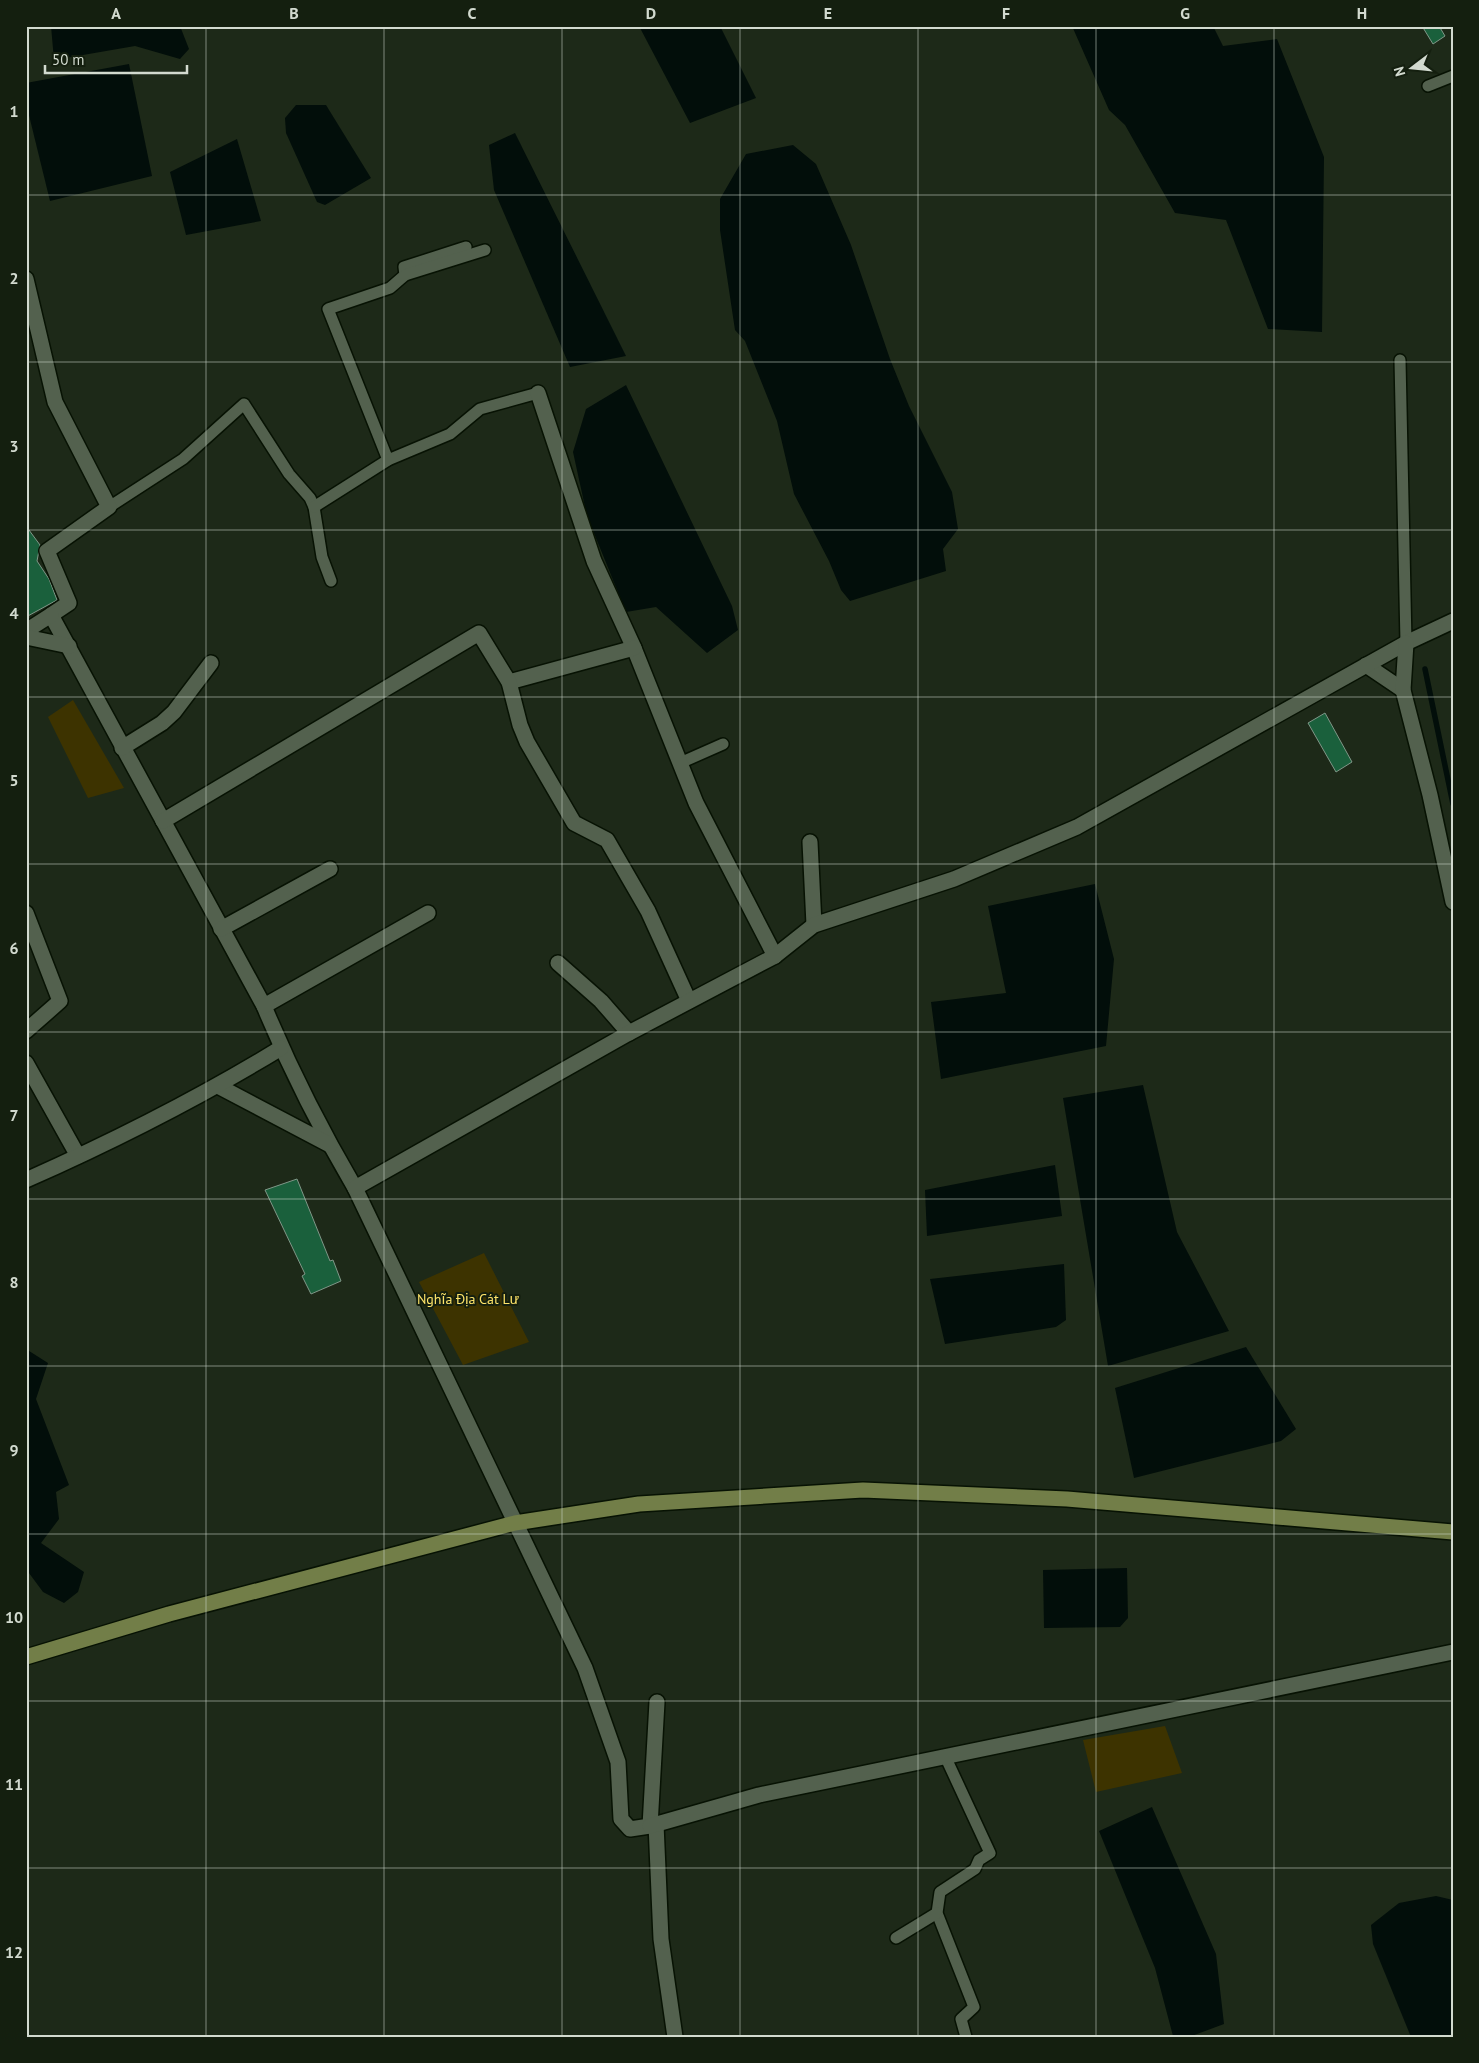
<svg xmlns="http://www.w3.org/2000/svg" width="1479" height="2063" font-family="'PT Sans',sans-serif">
  <rect width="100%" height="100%" fill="#1d2918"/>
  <g fill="#3d3300">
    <path d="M73,700L124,788L88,798L48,717Z"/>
    <path d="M484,1253L529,1342L463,1365L419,1282Z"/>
    <path d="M1165,1726L1182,1773L1096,1792L1083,1740Z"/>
  </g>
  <g fill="#020e0a">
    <path d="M51,26H180L189,49L180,59L135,46L54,60Z"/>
    <path d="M639,26H720L756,98L690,123Z"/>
    <path d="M1072,26H1213L1223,46L1277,39L1324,157L1322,332L1268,329L1226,220L1175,213L1125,125L1109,110Z"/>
    <path d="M129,64L152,176L50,201L26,103V83Z"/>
    <path d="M296,105H326L371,178L325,205L317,202L286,133L285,118Z"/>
    <path d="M515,133L626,356L570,367L494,190L489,145Z"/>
    <path d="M237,139L261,221L186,235L170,172Z"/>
    <path d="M793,145L816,164L851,245L890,359L909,406L952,492L958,529L943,549L946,571L850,601L841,590L829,561L794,494L777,421L745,341L735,330L720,230V199L746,154Z"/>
    <path d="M626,385L732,606L738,630L707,653L656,607L626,612L587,516L573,452L586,409Z"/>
    <path d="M1095,884L1114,959L1106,1046L941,1079L931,1002L1006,993L988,906Z"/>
    <path d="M1143,1085L1177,1232L1229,1331L1108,1366L1063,1098Z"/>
    <path d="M1055,1165L1062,1216L927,1236L925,1190Z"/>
    <path d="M1064,1264L1066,1320L1056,1327L945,1344L930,1279Z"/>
    <path d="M1246,1347L1296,1429L1281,1441L1134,1478L1115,1388Z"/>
    <path d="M26,1349L48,1363L36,1399L69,1485L56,1492L59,1519L41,1543L84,1572L78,1592L64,1603L43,1592L26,1569Z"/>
    <path d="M1127,1568L1128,1618L1120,1627L1044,1628L1043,1570Z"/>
    <path d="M1152,1807L1216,1954L1224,2024L1189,2037L1173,2036L1155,1968L1099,1831Z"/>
    <path d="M1436,1896L1453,1900V2037H1411L1373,1944L1371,1925L1399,1903Z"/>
  </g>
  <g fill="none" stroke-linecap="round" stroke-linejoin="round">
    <path stroke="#020e0a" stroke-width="5.5" d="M1425,669L1453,804"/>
  </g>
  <g fill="#1a603c" stroke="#809788">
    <path d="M1422,26H1439L1445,36L1433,44Z"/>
    <path d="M26,526L40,545L37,561L49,579L57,600L26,617Z"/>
    <path d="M1325,713L1352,762L1336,772L1308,723Z"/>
    <path d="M297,1179L330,1261L333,1260L341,1281L311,1294L302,1276L305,1274L265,1190Z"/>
  </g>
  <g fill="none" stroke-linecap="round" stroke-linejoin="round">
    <defs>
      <g id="lane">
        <path d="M1428,86L1453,76"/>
        <path d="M405,275L404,267L466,247"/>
        <path d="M1400,360L1406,643"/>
        <path d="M388,460L328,309L390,288L405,275L485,250"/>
        <path d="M109,507L183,459L244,404L289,474L310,498L314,507L322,557L331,581"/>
        <path d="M314,507L388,460L450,434L480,409L538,393"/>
        <path d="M680,763L723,744"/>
        <path d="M945,1756L990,1853L979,1860L975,1869L940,1892L937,1913L974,2007L961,2019L966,2037"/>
        <path d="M896,1938L937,1913"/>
      </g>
      <g id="street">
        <path d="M26,279L55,402L109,507L47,551L69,603L51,615L264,1006C290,1069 321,1130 355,1188L585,1668L618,1762L621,1819L630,1829L650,1826L657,1702"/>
        <path d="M538,393L594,561L634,648L696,803L775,956"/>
        <path d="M26,631L51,615"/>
        <path d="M26,637L69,646"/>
        <path d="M1366,665L1403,690"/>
        <path d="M509,682L634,648"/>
        <path d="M122,748L162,723L174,712L211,663"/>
        <path d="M163,821L479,633L509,682L520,725L527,742L574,823L607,840L648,911L689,1001"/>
        <path d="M810,842L814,925"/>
        <path d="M26,913L60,1001L26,1031"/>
        <path d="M221,929L330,869"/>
        <path d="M558,963L601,1001L629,1033"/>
        <path d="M264,1006L428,913"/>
        <path d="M26,1063L78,1156"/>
        <path d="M218,1086L330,1145"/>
        <path d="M26,1180C114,1141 199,1098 281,1048"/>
        <path d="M355,1188L629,1033L775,956L814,925L954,879L1077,827L1406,643L1453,621"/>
        <path d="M656,1824L661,1939L675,2037"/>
        <path d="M650,1826L759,1795L1453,1652"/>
      </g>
      <path id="secondary" d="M1406,643L1403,690L1430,795L1453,902"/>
      <path id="primary" d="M26,1657L169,1614L515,1523L639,1504L863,1490L1067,1499L1453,1532"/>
    </defs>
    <use href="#lane" stroke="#071203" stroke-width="14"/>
    <use href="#street" stroke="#071203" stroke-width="18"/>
    <use href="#secondary" stroke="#071203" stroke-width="18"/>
    <use href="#primary" stroke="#071203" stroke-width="18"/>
    <use href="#lane" stroke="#53614e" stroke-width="11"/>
    <use href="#street" stroke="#53614e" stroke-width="15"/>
    <use href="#secondary" stroke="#53614e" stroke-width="15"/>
    <use href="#primary" stroke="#727e48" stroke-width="15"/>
  </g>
  <path fill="none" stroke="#d2dacf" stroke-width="1" stroke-opacity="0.55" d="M206,26V2037M384,26V2037M562,26V2037M740,26V2037M918,26V2037M1096,26V2037M1274,26V2037M26,195H1453M26,362H1453M26,530H1453M26,697H1453M26,864H1453M26,1032H1453M26,1199H1453M26,1366H1453M26,1534H1453M26,1701H1453M26,1868H1453"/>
  <g text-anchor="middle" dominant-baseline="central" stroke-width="4" stroke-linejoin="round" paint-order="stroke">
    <g font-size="14" fill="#fee46a" stroke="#141f0f">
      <text x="468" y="1299">Nghĩa Địa Cát Lư</text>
    </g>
  </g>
  <rect width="1479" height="2063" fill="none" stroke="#141f0f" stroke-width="55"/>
  <g transform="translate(1412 68) rotate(254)" stroke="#141f0f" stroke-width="4" paint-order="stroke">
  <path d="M0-4L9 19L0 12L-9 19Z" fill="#d2dacf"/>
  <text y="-8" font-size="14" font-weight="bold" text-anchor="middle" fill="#d2dacf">N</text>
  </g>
  <path d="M45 65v8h142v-8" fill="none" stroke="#d2dacf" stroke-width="2.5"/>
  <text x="52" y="65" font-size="15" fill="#d2dacf" stroke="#141f0f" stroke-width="4" paint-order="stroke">50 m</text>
  <rect x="28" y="28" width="1424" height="2008" fill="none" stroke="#d2dacf" stroke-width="2"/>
  <g font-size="16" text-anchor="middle" font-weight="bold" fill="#d2dacf">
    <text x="116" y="19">A</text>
    <text x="294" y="19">B</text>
    <text x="472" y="19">C</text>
    <text x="651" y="19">D</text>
    <text x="828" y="19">E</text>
    <text x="1006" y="19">F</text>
    <text x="1185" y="19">G</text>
    <text x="1362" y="19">H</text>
    <text x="14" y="117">1</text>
    <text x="14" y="284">2</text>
    <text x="14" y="452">3</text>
    <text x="14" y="619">4</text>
    <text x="14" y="786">5</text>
    <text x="14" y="954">6</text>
    <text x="14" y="1121">7</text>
    <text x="14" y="1288">8</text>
    <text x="14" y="1456">9</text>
    <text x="14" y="1623">10</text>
    <text x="14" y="1790">11</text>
    <text x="14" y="1958">12</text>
  </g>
</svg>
